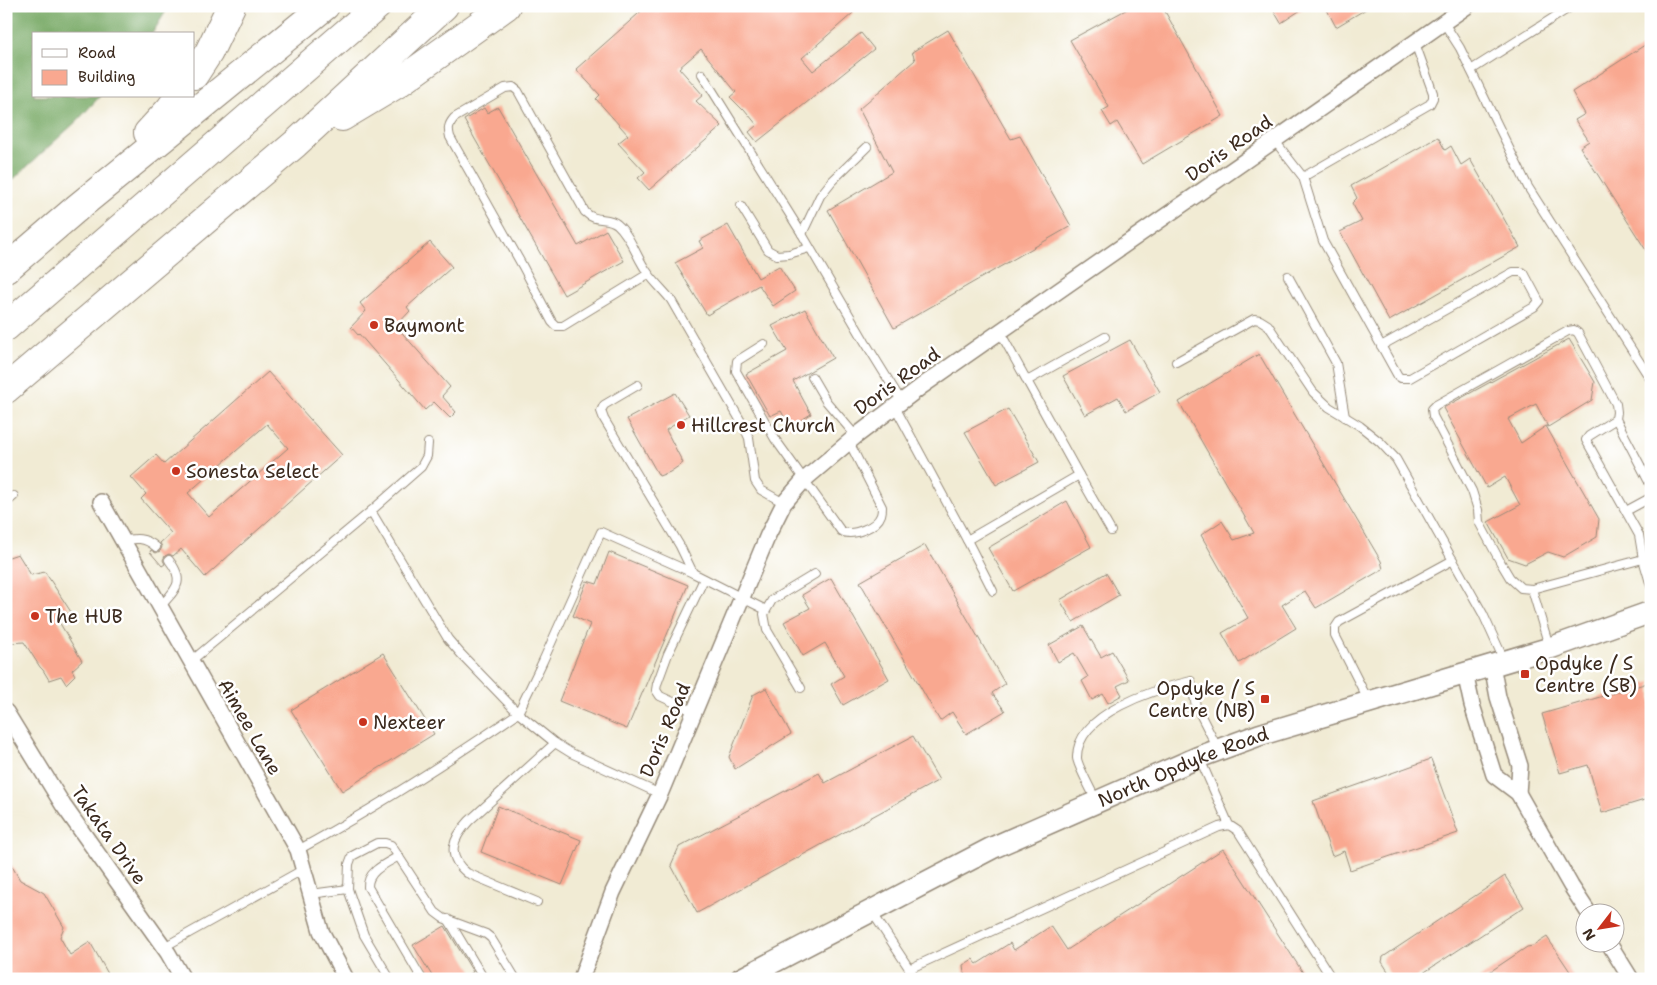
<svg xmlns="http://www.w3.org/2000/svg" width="1657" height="985" font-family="'Shantell Sans',sans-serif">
  <rect width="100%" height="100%" fill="#fff"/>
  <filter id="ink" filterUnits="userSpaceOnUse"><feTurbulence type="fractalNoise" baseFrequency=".02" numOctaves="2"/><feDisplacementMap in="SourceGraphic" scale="10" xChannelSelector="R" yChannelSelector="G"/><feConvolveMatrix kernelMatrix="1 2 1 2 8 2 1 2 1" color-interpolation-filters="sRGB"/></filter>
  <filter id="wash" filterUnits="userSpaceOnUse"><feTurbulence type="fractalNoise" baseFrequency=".0096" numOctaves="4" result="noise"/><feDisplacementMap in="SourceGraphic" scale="20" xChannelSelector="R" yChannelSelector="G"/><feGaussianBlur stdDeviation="1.12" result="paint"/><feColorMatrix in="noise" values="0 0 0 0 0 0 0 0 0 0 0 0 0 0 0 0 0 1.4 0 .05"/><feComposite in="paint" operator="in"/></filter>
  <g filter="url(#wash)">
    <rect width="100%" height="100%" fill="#f1ebd4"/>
    <path fill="#76a864" stroke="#586941" d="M6,6H169L152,34H34V96H100L78,120L6,186Z"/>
    <g id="blocks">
      <g fill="#f9a890" fill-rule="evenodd">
        <path d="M647,6H848L853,13L802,58L813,71L861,33L874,49L757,142L749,132L757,125L744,109L743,110L730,97L736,92L701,49L679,68L703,95L696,101L722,126L649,190L638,178L645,172L618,143L628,135L596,99L600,95L576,69Z"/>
        <path d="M1133,6H1162L1223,116L1142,164L1117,122L1111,126L1102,111L1109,107L1070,40Z"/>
        <path d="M1271,6H1307L1281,23Z"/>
        <path d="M1325,6H1371L1336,27Z"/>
        <path d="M948,30L1011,139L1020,136L1071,226L894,328L828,210L892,172L859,109L915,60L912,52Z"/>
        <path d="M1651,41V258L1580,147L1589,141L1575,120L1585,114L1572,92Z"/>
        <path d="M498,107L578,246L606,230L624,261L564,295L464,120L484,108L487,113Z"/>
        <path d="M1438,137L1445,150L1451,146L1461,165L1470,159L1520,247L1389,321L1340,232L1362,221L1352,203L1357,198L1351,186Z"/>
        <path d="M728,225L758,278L779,266L795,291L773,306L759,285L707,315L675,263L703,248L699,241Z"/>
        <path d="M430,242L452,267L407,307L410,311L396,326L450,387L442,396L456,412L450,418L434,402L425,410L359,334L358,335L351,327L366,311L360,303Z"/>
        <path d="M805,309L833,358L793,381L811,414L790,427L781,411L770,416L746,374L787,351L772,326Z"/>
        <path d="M1569,339L1595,382L1592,400L1548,427L1536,404L1508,419L1521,443L1546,426L1599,519L1597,537L1563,557L1548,552L1525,564L1508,558L1488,522L1520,505L1505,477L1487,488L1443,408Z"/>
        <path d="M1130,340L1160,392L1126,411L1118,397L1085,415L1063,376Z"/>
        <path d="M1259,354L1381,561L1383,569L1316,608L1305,591L1282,605L1296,628L1239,663L1222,633L1248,618L1201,535L1222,521L1234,540L1254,533L1179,402Z"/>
        <path d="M268,372L342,455L205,577L181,549L173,556L169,554L165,556L163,560L165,564L162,566L150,552L151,550L156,553L160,551L162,547L160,543L171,533L141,499L146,494L131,477L156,455L164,464ZM267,424L288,448L209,517L188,493Z"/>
        <path d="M675,393L689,415L666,430L683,463L670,472L659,476L627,419Z"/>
        <path d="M1008,409L1039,462L996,485L965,432Z"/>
        <path d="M1067,501L1091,547L1013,591L988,548Z"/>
        <path d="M925,545L1005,684L992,693L1005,711L966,734L952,712L940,721L860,582Z"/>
        <path d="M609,552L688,585L627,729L559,701L590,624L573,616L587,581L597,584Z"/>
        <path d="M18,554L31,575L45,572L71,612L58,620L82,661L72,670L75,675L66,684L61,676L49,680L43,670L40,667L24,642L11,643L6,634V558Z"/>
        <path d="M1106,573L1119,595L1073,622L1060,600Z"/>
        <path d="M831,578L889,679L843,705L831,684L844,676L825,643L803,656L784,622L810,608L802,595Z"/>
        <path d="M1083,626L1101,657L1112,651L1129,680L1117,686L1122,695L1108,703L1103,694L1092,700L1082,681L1088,677L1074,653L1058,662L1049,645Z"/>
        <path d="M383,653L434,734L342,791L291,710Z"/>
        <path d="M1651,682V798L1602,813L1588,765L1560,773L1542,714Z"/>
        <path d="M766,688L791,734L735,769L729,757L753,695Z"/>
        <path d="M913,736L939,780L697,913L671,865L679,847L819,773L825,783Z"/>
        <path d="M1431,759L1458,833L1350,870L1344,851L1332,856L1313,801Z"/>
        <path d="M498,806L581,840L562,885L481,852Z"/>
        <path d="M1223,849L1307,979H965L963,965L973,959L977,964L1010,943L1014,950L1051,926L1067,950Z"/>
        <path d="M6,856L20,880L44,893L64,927L60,937L70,955L90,942L111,979H6Z"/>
        <path d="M1505,876L1524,907L1414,979H1393L1382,962L1383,957Z"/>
        <path d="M445,926L473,972L463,979H434L413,945Z"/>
        <path d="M1547,937L1575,979H1479L1527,947L1533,946Z"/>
      </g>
    </g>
  </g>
  <g filter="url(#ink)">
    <use href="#blocks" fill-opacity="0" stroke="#968a79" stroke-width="1"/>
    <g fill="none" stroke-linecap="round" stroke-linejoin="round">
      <defs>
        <g id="lane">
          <path d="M1444,23L1460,48L1528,187L1651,380"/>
          <path d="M1471,70L1572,6"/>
          <path d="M702,74L802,234L865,342L902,402"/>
          <path d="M1275,141L1303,177L1323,241L1398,376L1401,378H1410L1534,307L1539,301L1524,273L1521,272H1513L1381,346"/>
          <path d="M1303,177L1430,104L1433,98V93L1415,43"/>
          <path d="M741,206L768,250L777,255L789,254L809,248"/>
          <path d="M802,234L820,196L832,181L867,147"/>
          <path d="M648,274L563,326H556L552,322L522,265L450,137C448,129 448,125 454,118L505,88L513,87L518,91L585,212C596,223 607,216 617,224C631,236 637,259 648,273C655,283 664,291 671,300L743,425L749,438L755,481L761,490L784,503"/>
          <path d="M1288,276L1336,363L1345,417"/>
          <path d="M764,344L737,361L736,371L775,439L841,531C852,537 877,527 881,515C882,512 882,509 882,507L849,442"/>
          <path d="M1176,362L1254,319L1260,320L1268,325L1313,392L1329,407L1360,426L1380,442L1396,459L1483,614L1504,660"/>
          <path d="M812,377L826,401L856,436"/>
          <path d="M1027,381L1105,337"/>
          <path d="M638,385L604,405L601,411L604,419L680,546L693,573"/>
          <path d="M895,407L967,540L1079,475L1000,332"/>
          <path d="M1616,419L1651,486"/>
          <path d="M1079,475L1111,531"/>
          <path d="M6,503L14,496"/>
          <path d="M371,511L448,639L461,654L518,713L543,661L601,532L693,573L766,610"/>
          <path d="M1626,511L1650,498L1651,496"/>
          <path d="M967,540L993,591"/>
          <path d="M123,541C135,538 145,537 156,547"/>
          <path d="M1532,589L1643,559"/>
          <path d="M160,607C176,589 186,582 169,560"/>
          <path d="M1549,646L1532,589L1521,588L1510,578L1501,563L1479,522L1478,510L1472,491L1433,416L1432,409L1436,405L1568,331L1574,330L1578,333L1616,404L1617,412L1616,419L1589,436L1586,440L1639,535L1643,559L1651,586"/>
          <path d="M190,662L371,511L421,467L427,456L428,443"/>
          <path d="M801,688L767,630L764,614L772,600L815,574"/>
          <path d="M1368,700L1335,635V628L1339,622L1453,560"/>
          <path d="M695,712L660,696L656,690L657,684L668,654L704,579"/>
          <path d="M1200,759L1229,825"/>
          <path d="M1096,800C1092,792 1077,764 1077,758C1076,713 1156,689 1191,681L1196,706L1218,749"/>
          <path d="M298,850C374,809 447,762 518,713L555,743L571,753L660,794"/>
          <path d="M399,856C387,863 367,871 368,887L422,979"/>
          <path d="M311,894L348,889"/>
          <path d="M537,902L467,873C446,856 452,839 469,821L555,743"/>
          <path d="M872,912L916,979"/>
          <path d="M448,919L484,979"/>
          <path d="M164,947L304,869"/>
          <path d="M909,969L1219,827L1229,825L1238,831L1332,979"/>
          <path d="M390,979L364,935L348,889L349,864L352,856L377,843H385L391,845L435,912L443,918L486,934L491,938L516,979"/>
        </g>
        <g id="street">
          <path d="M101,502L298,850L321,931L346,979"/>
          <path d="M1492,665L1498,697L1520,766L1518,793"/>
          <path d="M1465,673L1472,705L1494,775L1518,793L1571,886L1588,912"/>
          <path d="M6,712L63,805L168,953L183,979"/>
          <path d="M1608,942L1631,979"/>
          <path d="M583,979L582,976L613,892L660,794L768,535L784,503L804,480L856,436L922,386L1467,6"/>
        </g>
        <g id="secondary">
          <path id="s1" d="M741,979L992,848L1199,757L1259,735L1550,648L1651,612"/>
        </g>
        <g id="highway">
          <path d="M194,75L209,52L231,6"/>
          <path d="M342,117L397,84L506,6"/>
          <path d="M148,133L170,109L179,96"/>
          <path d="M6,269L77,208L325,6"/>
          <path d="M6,327L377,6"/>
          <path d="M6,389L295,144L444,6"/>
        </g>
      </defs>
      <use href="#lane" stroke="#968a79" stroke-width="10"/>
      <use href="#street" stroke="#968a79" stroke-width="18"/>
      <use href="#secondary" stroke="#968a79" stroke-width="24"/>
      <use href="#highway" stroke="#968a79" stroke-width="30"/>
      <use href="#lane" stroke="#fff" stroke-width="8"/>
      <use href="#street" stroke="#fff" stroke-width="15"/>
      <use href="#secondary" stroke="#fff" stroke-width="21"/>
      <use href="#highway" stroke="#fff" stroke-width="28"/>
    </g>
  </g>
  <g fill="#c8321e" stroke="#fff" stroke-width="2">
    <circle cx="374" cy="325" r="5"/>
    <circle cx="681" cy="425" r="5"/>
    <circle cx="176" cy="471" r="5"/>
    <circle cx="35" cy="616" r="5"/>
    <rect x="1520" y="669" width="10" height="10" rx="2.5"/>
    <rect x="1260" y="694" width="10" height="10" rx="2.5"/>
    <circle cx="363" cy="722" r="5"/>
  </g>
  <g text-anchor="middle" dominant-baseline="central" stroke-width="5" stroke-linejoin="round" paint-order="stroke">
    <g font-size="19" fill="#3b2a1e" stroke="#fff">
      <text transform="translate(1229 148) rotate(-35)">Doris Road</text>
      <text transform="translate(897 381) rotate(-36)">Doris Road</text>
      <text transform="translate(250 727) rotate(60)">Aimee Lane</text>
      <text transform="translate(665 730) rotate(-67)">Doris Road</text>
      <text stroke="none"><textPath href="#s1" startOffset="491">North Opdyke Road</textPath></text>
      <text transform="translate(109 835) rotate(55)">Takata Drive</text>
    </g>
    <g font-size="19" fill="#3b2a1e" stroke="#fff" text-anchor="start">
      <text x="384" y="325">Baymont</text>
      <text x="691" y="425">Hillcrest Church</text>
      <text x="186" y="471">Sonesta Select</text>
      <text x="45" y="616">The HUB</text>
      <text x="1535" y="663">Opdyke / S<tspan x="1535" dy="22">Centre (SB)</tspan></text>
      <text x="1255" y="688" text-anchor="end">Opdyke / S<tspan x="1255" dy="22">Centre (NB)</tspan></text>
      <text x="373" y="722">Nexteer</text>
    </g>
  </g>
  <rect width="1657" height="985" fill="none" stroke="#fff" stroke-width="25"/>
  <rect x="32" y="32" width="162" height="65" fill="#ffffff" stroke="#b1aaa5"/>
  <rect x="42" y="49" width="25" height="8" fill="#ffffff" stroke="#b1aaa5"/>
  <text x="78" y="58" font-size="15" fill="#3b2a1e">Road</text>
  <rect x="42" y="70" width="25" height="15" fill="#f9a890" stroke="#b1aaa5"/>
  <text x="78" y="82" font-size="15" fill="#3b2a1e">Building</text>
  <g transform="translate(1600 928) rotate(239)"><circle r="24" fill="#ffffff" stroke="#b1aaa5"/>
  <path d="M0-4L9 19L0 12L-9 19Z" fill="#c8321e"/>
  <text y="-8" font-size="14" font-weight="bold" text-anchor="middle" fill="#3b2a1e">N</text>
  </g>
</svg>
